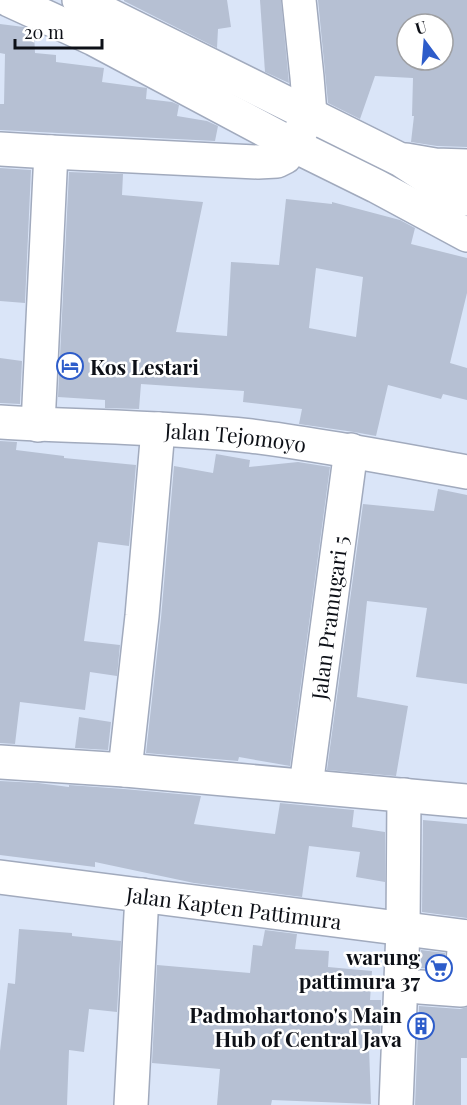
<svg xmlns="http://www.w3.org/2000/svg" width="467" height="1105" font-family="'Playfair Display',serif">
  <rect width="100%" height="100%" fill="#dae5f8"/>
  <g fill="#b6c0d3" fill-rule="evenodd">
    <path d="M124,0H227L231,27L218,29L217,48L124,1Z"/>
    <path d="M260,0H281L289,83L265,72Z"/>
    <path d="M318,0H467V147L437,146L411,142L414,116H412L413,78L375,76L360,119L328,103ZM407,24H443V60H407Z"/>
    <path d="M0,24L24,27L34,32L35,53L56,55V62L104,68L102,82L147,88L146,99L172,102L179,105L177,116L207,121L218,126L215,141L0,130V104H4L5,54L0,53Z"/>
    <path d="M0,168L31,170L25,303L0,301Z"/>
    <path d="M69,172L123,174L122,195L203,202L176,332L227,336L231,262L279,265L286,199L332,204V202L400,220L415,228L411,244L467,258V293L450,363L467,368V400L443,394L441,399L388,385L376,436L354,432L299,424L302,409L243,402L244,391L141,384L139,409L105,408V400L58,397ZM316,268L363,277L356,337L309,328Z"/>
    <path d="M0,358L22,361L20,404L0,403Z"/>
    <path d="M0,441L17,442L16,450L64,456V458L136,465L129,546L98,542L84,641L120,645L117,676L90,672L85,710L20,702L15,744L0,743Z"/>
    <path d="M216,454L250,460L249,467L298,462L330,467L290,766L239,757L238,761L146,753L161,618L174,466L213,473Z"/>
    <path d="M438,489L467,495V684L416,677L427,608L367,601L357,697L408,706L396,776L327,770L363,504L434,511Z"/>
    <path d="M79,717L111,722L108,750L75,748Z"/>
    <path d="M0,781L38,783L69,787V785L124,789L201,796L194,824L275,834L280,803L354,810L352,827L385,832V882L356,877L360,852L309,846L302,897L194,883L95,862V867L0,855Z"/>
    <path d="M423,820L467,824V918L422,912Z"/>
    <path d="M19,929L72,933V936L121,941L117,1012L89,1009L84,1052L69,1050L67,1105H0V1051L8,983L15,984Z"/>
    <path d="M265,930L297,934L295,949L329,951L328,967L372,971L370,1000H381L380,1048L369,1047L371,1104L272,1100L271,1105H217L220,1069L152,1063L157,965L250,973L253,945L262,946Z"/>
    <path d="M421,950L445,953L444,970L421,968Z"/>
    <path d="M419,1006L460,1009L467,1007V1058H461V1105H415Z"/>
  </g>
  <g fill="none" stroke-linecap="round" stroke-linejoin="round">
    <defs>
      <g id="minor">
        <path d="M9,0L94,39L293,145L376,186L467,235"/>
        <path d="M79,0L401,160L439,185L467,199"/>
        <path d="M0,149L51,152L258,162L277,161L285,157L293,145L310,114L307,77L299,0"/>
        <path d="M406,160L435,165L467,166"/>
        <path id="s1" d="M0,422C84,427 168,427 251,436C323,445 395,459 467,472"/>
        <path d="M38,425L51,152"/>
        <path d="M0,762L125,770L467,801"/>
        <path d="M125,770L142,616L158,429"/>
        <path id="s2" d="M306,786L351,450"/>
        <path d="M420,987L461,990L465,937"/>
        <path d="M131,1105L142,895"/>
        <path d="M396,1105L403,930L404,795"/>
      </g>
      <g id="major">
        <path id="s3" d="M0,877L467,937"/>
      </g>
    </defs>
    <use href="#minor" stroke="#a1aabd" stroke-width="36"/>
    <use href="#major" stroke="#a1aabd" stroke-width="36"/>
    <use href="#minor" stroke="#fff" stroke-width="33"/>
    <use href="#major" stroke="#fff" stroke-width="33"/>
  </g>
  <defs>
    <symbol id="hotel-ring" viewBox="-11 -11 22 22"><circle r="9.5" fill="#fff" stroke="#2d5cca" stroke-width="1.5"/><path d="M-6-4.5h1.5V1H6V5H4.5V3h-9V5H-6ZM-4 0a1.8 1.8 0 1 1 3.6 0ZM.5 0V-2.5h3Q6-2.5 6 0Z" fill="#2d5cca"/></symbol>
    <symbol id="supermarket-ring" viewBox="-11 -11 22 22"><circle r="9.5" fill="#fff" stroke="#2d5cca" stroke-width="1.5"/><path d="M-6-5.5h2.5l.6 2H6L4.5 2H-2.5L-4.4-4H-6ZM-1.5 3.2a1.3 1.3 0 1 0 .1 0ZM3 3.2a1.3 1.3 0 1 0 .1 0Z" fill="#2d5cca"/></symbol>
    <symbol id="building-ring" viewBox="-11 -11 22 22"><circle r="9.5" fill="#fff" stroke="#2d5cca" stroke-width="1.5"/><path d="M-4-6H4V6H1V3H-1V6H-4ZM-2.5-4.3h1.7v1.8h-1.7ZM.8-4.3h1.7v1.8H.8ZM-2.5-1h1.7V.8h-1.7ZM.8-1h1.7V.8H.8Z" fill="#2d5cca"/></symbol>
  </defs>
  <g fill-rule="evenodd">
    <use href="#hotel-ring" x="55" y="351" width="30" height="30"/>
    <use href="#supermarket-ring" x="424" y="953" width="30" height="30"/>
    <use href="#building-ring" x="406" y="1011" width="30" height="30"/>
  </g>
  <g text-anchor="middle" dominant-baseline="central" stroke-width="5" stroke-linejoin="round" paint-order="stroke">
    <g font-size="21" font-weight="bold" fill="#0d1017" stroke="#fff" text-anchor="end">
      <text x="90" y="366" text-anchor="start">Kos Lestari</text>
      <text x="420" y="956">warung<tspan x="420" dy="24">pattimura 37</tspan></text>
      <text x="402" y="1014">Padmohartono's Main<tspan x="402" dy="24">Hub of Central Java</tspan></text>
    </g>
    <g font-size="21" fill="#0d1017" stroke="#fff">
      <text stroke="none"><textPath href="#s1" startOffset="236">Jalan Tejomoyo</textPath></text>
      <text stroke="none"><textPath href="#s2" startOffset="170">Jalan Pramugari 5</textPath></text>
      <text stroke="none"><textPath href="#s3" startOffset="236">Jalan Kapten Pattimura</textPath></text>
    </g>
  </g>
  <g transform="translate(425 42) rotate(344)"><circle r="28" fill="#ffffff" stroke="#9e9fa2" stroke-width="1.5"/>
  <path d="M0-4.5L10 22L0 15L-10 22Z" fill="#2d5cca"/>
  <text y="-9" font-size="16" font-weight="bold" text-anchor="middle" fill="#0d1017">U</text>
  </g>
  <path d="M15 39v9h87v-9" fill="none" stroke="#0d1017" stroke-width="3"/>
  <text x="24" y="39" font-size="18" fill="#0d1017" stroke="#ffffff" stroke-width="4.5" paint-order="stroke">20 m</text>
</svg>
